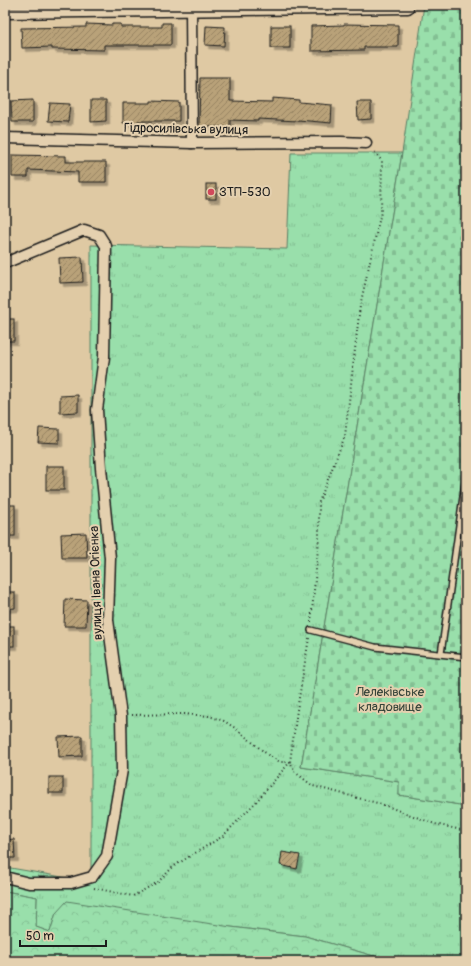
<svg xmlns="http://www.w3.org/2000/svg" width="471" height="966" font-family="Pangolin,sans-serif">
  <defs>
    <pattern id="grass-tufts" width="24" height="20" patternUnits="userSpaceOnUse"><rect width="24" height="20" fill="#99dfab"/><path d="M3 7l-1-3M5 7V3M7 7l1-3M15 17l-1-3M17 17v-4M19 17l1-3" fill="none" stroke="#83bf93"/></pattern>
    <pattern id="forest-crowns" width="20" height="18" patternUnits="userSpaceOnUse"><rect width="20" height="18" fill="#99dfab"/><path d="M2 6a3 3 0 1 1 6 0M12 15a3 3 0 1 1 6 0" fill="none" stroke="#83bf93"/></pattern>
    <pattern id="cemetery-stones" width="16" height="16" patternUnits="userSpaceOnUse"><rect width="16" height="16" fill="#99dfab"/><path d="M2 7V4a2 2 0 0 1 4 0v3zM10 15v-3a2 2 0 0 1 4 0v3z" fill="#83bf93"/></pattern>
    <pattern id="building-hatch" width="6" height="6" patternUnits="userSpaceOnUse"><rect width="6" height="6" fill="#b9a279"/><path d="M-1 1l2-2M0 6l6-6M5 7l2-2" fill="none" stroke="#968362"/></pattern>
    <filter id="shadow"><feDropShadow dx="3.5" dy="3.5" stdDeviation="0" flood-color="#0004"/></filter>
  </defs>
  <rect width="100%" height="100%" fill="#dfc9a3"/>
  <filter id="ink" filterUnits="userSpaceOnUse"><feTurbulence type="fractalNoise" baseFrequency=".025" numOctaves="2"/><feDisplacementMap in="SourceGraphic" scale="8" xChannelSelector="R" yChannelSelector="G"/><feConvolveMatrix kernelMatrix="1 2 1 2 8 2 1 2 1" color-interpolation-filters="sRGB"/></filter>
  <g filter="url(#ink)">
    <path fill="url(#grass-tufts)" stroke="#5a7e64" d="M291,153H402L301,767L400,782L399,795L466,806V961H391L305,936L231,927L56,913L50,932L36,927L37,897L5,891V867L91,882V245L287,249Z"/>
    <path fill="url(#forest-crowns)" stroke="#5a7e64" d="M5,891L37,897L36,927L50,932L56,913L67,901L231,927L305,936L391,961H397H5Z"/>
    <path fill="url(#cemetery-stones)" stroke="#5a7e64" d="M424,5H466V806L399,795V782L301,767L402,153Z"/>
    <g fill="url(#building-hatch)" stroke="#1c1c1c" filter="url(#shadow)">
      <path d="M162,23H171V45H104V50L52,49V47L22,48L21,28L86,27V24L112,25V24H121V27H162Z"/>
      <path d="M344,24L398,25V47H364V50L311,51V26L344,25Z"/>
      <path d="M206,26L225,27L224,46L205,45Z"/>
      <rect x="271" y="26" width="19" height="22"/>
      <path d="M200,78H230V101L272,102V98L299,100V102L332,105L331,123L298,120V121L258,119V121L230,120V127H199Z"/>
      <path d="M33,100V122H12L11,101Z"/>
      <path d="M91,100H106V121L91,122Z"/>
      <path d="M151,101L179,102V121H138V123H123V103H151Z"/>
      <path d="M357,102H371V119L358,120Z"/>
      <path d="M50,103L70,104L68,122L48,121Z"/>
      <path d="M12,155L66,156V162H106V182H78V172L28,170V177H12Z"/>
      <rect x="206" y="184" width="10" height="15"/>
      <path d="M82,257L83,282L60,283L59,258Z"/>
      <rect x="5" y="319" width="9" height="22"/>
      <path d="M78,395V412L60,413V396Z"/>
      <path d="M39,428L59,429V443L38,442Z"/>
      <rect x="46" y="466" width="18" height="24"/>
      <rect x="5" y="505" width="10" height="31"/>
      <path d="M86,533L87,558H62L61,534Z"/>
      <path d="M5,592H15V608L5,609Z"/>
      <path d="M65,599L87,600L86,626H64Z"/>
      <rect x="5" y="626" width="9" height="20"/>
      <path d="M82,736V756L59,757L58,737Z"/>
      <rect x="49" y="777" width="14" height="16"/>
      <path d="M14,839L15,858H5V840Z"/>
      <path d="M282,852L300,855L297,869L280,865Z"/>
    </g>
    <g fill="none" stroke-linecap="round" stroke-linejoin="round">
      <defs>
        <g id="lane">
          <path d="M311,630L375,647L466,657"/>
          <path d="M441,654L466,475"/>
        </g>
        <g id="street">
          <path d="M191,5L192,143"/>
          <path d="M5,13L408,8"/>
          <path d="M5,138L192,143L341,142L366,143"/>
          <path d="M5,263L84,230L99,235L106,246L104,357L97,410L101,468L110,558L108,620L121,716L122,770L107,856L92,877L71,883H29L5,877"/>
        </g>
      </defs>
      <use href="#lane" stroke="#1c1c1c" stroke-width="8"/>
      <use href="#street" stroke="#1c1c1c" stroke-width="13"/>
      <g stroke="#1c1c1c" stroke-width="2" stroke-dasharray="1 3" stroke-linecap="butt">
        <path d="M311,622L319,538V502L345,436L360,306L381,212L382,161L373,150"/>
        <path d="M309,638L297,710L290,762L296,773L313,786L381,804L435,824L466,831"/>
        <path d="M132,715L184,714L209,716L224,721L235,728L268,755L280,762H290"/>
        <path d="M94,888L133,896L158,882L174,866L223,836L255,803L290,762"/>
      </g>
      <use href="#lane" stroke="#e4d0af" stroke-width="5"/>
      <use href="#street" stroke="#e4d0af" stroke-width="10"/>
    </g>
  </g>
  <circle fill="#d1495b" stroke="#e4d0af" stroke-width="1.5" cx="211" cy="192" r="4"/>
  <g text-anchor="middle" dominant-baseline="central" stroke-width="4" stroke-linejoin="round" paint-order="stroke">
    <g font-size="13" fill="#1c1c1c" stroke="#e4d0af">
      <text transform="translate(186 129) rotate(1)">Гідросилівська вулиця</text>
      <text transform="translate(96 583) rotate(-92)">вулиця Івана Огієнка</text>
    </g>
    <g font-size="13" fill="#1c1c1c" stroke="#e4d0af" text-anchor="start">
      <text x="219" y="192">ЗТП-530</text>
    </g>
    <g font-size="13" fill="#354339" stroke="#e4d0af">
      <text x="390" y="692">Лелеківське<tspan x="390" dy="15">кладовище</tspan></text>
    </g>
  </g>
  <rect width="471" height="966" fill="none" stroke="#e4d0af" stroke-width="20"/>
  <rect x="10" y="10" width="451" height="946" fill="none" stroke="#1c1c1c" stroke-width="1.5" filter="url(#ink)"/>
  <path d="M20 940v6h86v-6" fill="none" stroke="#1c1c1c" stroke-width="2"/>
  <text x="26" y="940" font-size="12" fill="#1c1c1c" stroke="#e4d0af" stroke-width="3" paint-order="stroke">50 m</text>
</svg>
